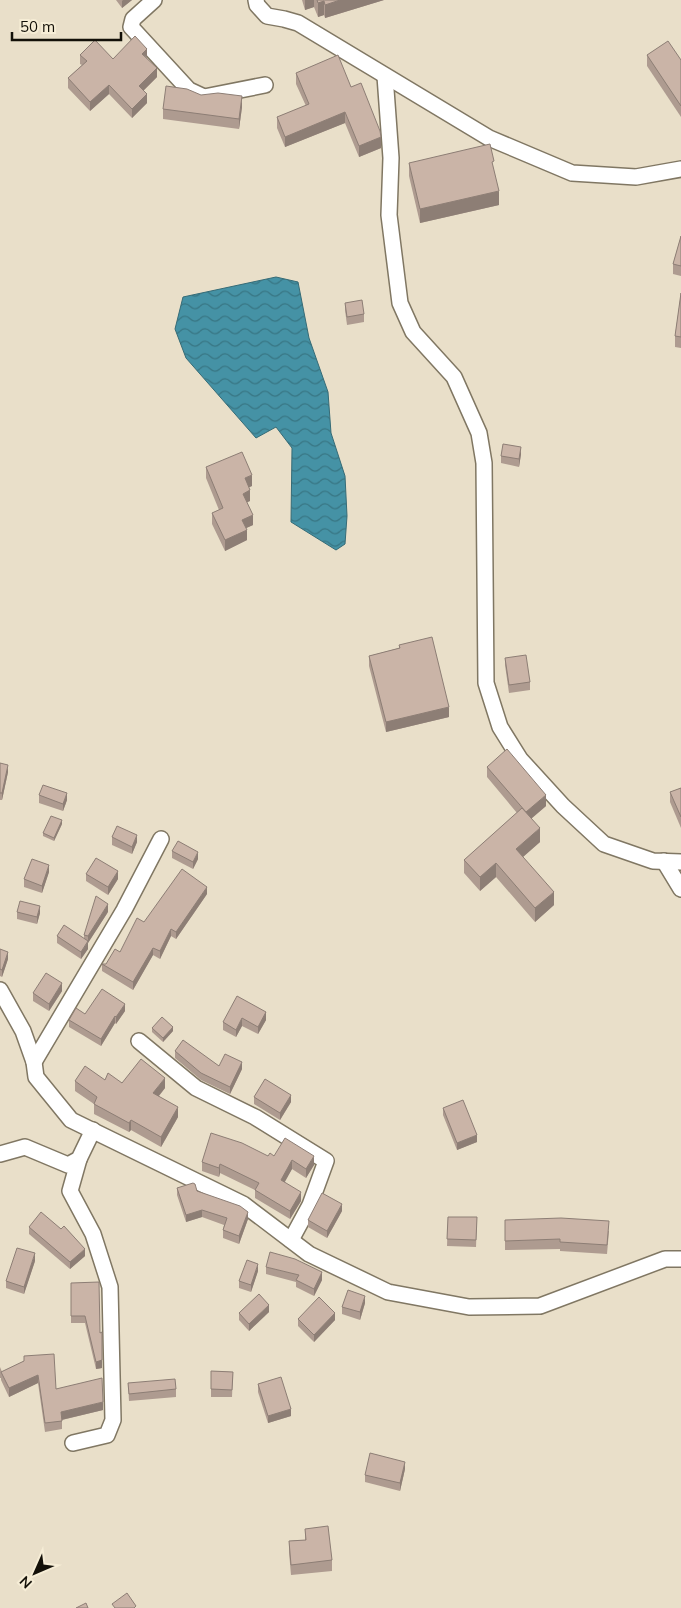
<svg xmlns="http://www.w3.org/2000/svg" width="681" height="1608" font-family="Mulish,sans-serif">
  <defs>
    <pattern id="water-waves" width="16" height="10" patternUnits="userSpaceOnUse" patternTransform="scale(1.25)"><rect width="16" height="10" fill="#4592a5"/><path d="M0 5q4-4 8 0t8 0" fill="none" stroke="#387684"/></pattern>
  </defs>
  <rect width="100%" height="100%" fill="#e9dfc9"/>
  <path fill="url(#water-waves)" stroke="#366b76" d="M276,277L298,282L309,338L328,392L331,433L345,476L347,516L345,544L336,550L291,522L292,448L276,427L256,438L186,358L175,329L183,297Z"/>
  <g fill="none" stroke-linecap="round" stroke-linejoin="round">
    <defs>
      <g id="street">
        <path d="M154,0L133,19L131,27L189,90L204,97L265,85"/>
        <path d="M256,0L257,5L267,16L284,19L298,23L489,138L572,173L636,177L681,169"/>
        <path d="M385,76L391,158L389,215L400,303L413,332L454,377L479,433L484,463L486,683L500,727L520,759L563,806L604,844L653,861L681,862"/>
        <path d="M664,861L681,889"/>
        <path d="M0,990L23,1031L34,1062L36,1077L71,1120L243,1204L309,1254L388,1292L469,1307L540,1306L665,1259H681"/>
        <path d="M139,1041L196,1088L255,1117L326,1161L310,1205L291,1240"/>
        <path d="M34,1062L124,910L161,839"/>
        <path d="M0,1154L25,1147L68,1165L79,1159L93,1130"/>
        <path d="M73,1443L107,1435L113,1420L110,1287L93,1234L70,1191L79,1159"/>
      </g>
    </defs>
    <use href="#street" stroke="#807763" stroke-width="18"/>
    <use href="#street" stroke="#fff" stroke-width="15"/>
  </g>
  <g fill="#ae9b90">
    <path d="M116,0H132L122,8Z"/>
    <path d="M302,0H384L325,18L324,15L318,17L314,7L305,10Z"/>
    <path d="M80,55L113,59L147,58L157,77L143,91L147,103L132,118L109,94L90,111L68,88V78L82,65L80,64Z"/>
    <path d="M647,55L681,60V117L647,66Z"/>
    <path d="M296,73L351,87L381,148L359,157L345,123L285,147L277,128V117L306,106L296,84Z"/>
    <path d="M201,95L242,107L239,129L163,119V109Z"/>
    <path d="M409,163L494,172L499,205L420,223L409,176Z"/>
    <path d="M681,236V276L673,274V264Z"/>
    <path d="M681,293V348L675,347V336Z"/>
    <path d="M345,303L364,314V322L347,325L345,310Z"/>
    <path d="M521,454L519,467L501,463V456Z"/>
    <path d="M206,467L252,486L249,487L250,501L247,502L253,525L246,528L247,540L225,551L212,524V513L219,510L206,478Z"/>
    <path d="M399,645L449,717L386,732L369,666V656L399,648Z"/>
    <path d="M505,658L530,682V690L509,693L505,665Z"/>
    <path d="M0,763L8,772L2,800H0Z"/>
    <path d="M487,767L546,806L531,819L540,842L523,857L554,905L535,922L496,877L480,891L464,873V860L517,813L487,777Z"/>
    <path d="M681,788V828L670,802V792Z"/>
    <path d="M39,795L67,800L63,811L39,803Z"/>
    <path d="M62,824L54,841L43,836V833Z"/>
    <path d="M112,837L137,842L132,854L112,845Z"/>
    <path d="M172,851L198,859L193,869L172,858Z"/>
    <path d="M49,872L42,893L24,887V879Z"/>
    <path d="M86,874L118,879L108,895L86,881Z"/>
    <path d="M207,894L176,939L171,936L160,959L153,955L133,990L102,971V964H106L120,952L144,922Z"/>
    <path d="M17,912L40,913L37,924L17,919Z"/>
    <path d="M108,912L88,943V949L81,959L57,943V936L84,939V935Z"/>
    <path d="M0,949L8,959L2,977L0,976Z"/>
    <path d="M62,991L49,1011L33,1001V993Z"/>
    <path d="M125,1011L116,1024L115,1023L101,1046L69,1027V1020L85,1014Z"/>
    <path d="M266,1012V1020L258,1034L242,1026L236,1037L223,1030V1022Z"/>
    <path d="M152,1028L173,1031L163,1042L152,1032Z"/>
    <path d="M175,1051L219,1066L242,1069L230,1094L201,1080L175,1058Z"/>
    <path d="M105,1080L165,1088L159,1096L178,1117L161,1147L131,1130L129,1132L94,1114V1104L75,1091V1081Z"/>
    <path d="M254,1097L291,1102L280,1120L254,1104Z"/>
    <path d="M443,1108L477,1142L457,1150L443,1115Z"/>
    <path d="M268,1156H274L314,1165L306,1178L292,1169L284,1182L301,1201L290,1219L255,1198V1190L220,1173L219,1177L202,1171V1162Z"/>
    <path d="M177,1188L197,1191L248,1219L239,1244L223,1238V1230L224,1225L202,1217L186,1222L177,1195Z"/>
    <path d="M342,1211L327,1238L308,1227V1220Z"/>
    <path d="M448,1217H477L476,1247L447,1246Z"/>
    <path d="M505,1220L609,1231L607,1254L560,1251V1249L505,1250Z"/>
    <path d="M29,1227L85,1256L70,1269L29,1234Z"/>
    <path d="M35,1261L24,1294L6,1288V1281Z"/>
    <path d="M266,1267L322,1280L314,1296L296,1287V1282L266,1274Z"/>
    <path d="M258,1271L251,1292L239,1288V1281Z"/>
    <path d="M71,1283L100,1333L102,1368L96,1369L85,1323H71Z"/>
    <path d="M365,1303L360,1320L342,1314V1307Z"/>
    <path d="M269,1312L249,1331L239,1320V1313Z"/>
    <path d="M298,1319L335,1320L314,1342L298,1326Z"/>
    <path d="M24,1361L56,1389L103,1410L62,1420V1429L45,1432L38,1383L9,1397L1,1380V1378H0V1367L2,1372Z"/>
    <path d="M211,1371L233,1372L232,1397H211Z"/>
    <path d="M128,1383L176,1389V1397L129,1401Z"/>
    <path d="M258,1384L291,1416L268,1423L258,1392Z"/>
    <path d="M405,1469L400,1491L365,1482V1475Z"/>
    <path d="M305,1529L332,1560V1571L291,1575L289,1552V1541L305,1540Z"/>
  </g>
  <g fill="#8d7e75">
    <path d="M123,0H132L122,8V1Z"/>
    <path d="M305,0H314V7L305,10Z"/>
    <path d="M340,0H384L325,18V5Z"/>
    <path d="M324,1V15L318,17V3Z"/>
    <path d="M147,49V58L142,54Z"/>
    <path d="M157,68V77L139,95V86Z"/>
    <path d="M109,85V94L90,111V102Z"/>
    <path d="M147,94V103L132,118V109Z"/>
    <path d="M242,96V107L239,129V119Z"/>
    <path d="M345,112V123L285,147V137Z"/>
    <path d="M381,137V148L359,157V146Z"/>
    <path d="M499,191V205L420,223V209Z"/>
    <path d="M521,447V454L519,467V459Z"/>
    <path d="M252,475V486L245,489V478Z"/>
    <path d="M250,490V501L243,504V494Z"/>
    <path d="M253,515V525L242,530V520Z"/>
    <path d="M247,530V540L225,551V540Z"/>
    <path d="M449,707V717L386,732V722Z"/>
    <path d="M8,765V772L2,800V793Z"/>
    <path d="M67,793V800L63,811V804Z"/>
    <path d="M546,795V806L526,823V812Z"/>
    <path d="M62,820V824L54,841V838Z"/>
    <path d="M540,828V842L516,863V849Z"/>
    <path d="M137,835V842L132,854V847Z"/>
    <path d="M198,852V859L193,869V862Z"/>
    <path d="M496,863V877L480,891V877Z"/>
    <path d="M49,865V872L42,893V886Z"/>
    <path d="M118,871V879L108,895V887Z"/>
    <path d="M207,887V894L176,939V932Z"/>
    <path d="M554,892V905L535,922V908Z"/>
    <path d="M108,904V912L88,943V949L81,959V952L88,942V936Z"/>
    <path d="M40,906V913L37,924V917Z"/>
    <path d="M171,929V936L160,959V951Z"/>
    <path d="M153,948V955L133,990V982Z"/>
    <path d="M8,952V959L2,977V970Z"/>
    <path d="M62,983V991L49,1011V1004Z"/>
    <path d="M125,1004V1011L116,1024V1017Z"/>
    <path d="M266,1012V1020L258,1034V1027Z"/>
    <path d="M115,1016V1023L101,1046V1039Z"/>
    <path d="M242,1018V1026L236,1037V1030Z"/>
    <path d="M173,1027V1031L163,1042V1038Z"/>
    <path d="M242,1062V1069L230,1094V1087Z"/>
    <path d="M165,1078V1088L153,1103V1093Z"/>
    <path d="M291,1095V1102L280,1120V1113Z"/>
    <path d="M178,1107V1117L161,1147V1137Z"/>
    <path d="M131,1120V1130L129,1132V1123Z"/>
    <path d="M477,1135V1142L457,1150V1143Z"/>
    <path d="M314,1156V1165L306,1178V1169Z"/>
    <path d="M292,1160V1169L281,1189V1180Z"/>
    <path d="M220,1164V1173L219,1177V1168Z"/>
    <path d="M301,1192V1201L290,1219V1211Z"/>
    <path d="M342,1204V1211L327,1238V1231Z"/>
    <path d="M202,1210V1217L186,1222V1215Z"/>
    <path d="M248,1212V1219L239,1244V1236Z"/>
    <path d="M85,1249V1256L70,1269V1262Z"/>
    <path d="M35,1253V1261L24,1294V1287Z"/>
    <path d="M258,1264V1271L251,1292V1285Z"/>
    <path d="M322,1272V1280L314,1296V1289Z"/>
    <path d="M365,1296V1303L360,1320V1312Z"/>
    <path d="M269,1305V1312L249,1331V1324Z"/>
    <path d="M335,1313V1320L314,1342V1335Z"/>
    <path d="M102,1360V1368L96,1369V1362Z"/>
    <path d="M38,1375V1383L9,1397V1388Z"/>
    <path d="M103,1402V1410L61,1420V1412Z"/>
    <path d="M291,1409V1416L268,1423V1416Z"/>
    <path d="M405,1462V1469L400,1491V1483Z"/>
  </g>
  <g fill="#cab4a7" stroke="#8d7e75">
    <path d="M317,0H340L325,5L324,1L318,3Z"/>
    <path d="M135,36L147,49L142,54L157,68L139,86L147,94L132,109L109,85L90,102L68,78L87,61L80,55L95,40L113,59Z"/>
    <path d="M668,41L681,60V106L647,55Z"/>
    <path d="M338,55L351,87L361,83L380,131L381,137L359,146L345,112L285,137L277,117L309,104L296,73Z"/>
    <path d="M166,86L187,89L201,95L218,93L242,96L239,119L163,109Z"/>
    <path d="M490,144L494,161L492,162L499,191L420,209L409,163Z"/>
    <path d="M681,236V266L673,264Z"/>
    <path d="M681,293V337L675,336Z"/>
    <path d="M362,300L364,314L347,317L345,303Z"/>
    <path d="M503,444L521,447L519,459L501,456Z"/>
    <path d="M242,452L252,475L245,478L250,490L243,494L253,515L242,520L247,530L225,540L212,513L223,508L206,467Z"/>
    <path d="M432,637L449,707L386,722L369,656L400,648L399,645Z"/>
    <path d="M526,655L530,682L509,685L505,658Z"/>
    <path d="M507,749L546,795L526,812L487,767Z"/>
    <path d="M0,763L8,765L2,793H0Z"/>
    <path d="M43,785L67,793L63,804L39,795Z"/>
    <path d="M681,788V817L670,792Z"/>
    <path d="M522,808L540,828L516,849L554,892L535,908L496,863L480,877L464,860Z"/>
    <path d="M51,816L62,820L54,838L43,833Z"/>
    <path d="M117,826L137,835L132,847L112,837Z"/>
    <path d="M178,841L198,852L193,862L172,851Z"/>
    <path d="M96,858L118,871L108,887L86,874Z"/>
    <path d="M32,859L49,865L42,886L24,879Z"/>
    <path d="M182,869L207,887L176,932L171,929L160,951L153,948L133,982L102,964H106L115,949L120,952L137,918L144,922Z"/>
    <path d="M96,896L108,904L88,936L84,935Z"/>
    <path d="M20,901L40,906L37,917L17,912Z"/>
    <path d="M64,925L88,941L81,952L57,936Z"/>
    <path d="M0,949L8,952L2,970L0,969Z"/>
    <path d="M46,973L62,983L49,1004L33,993Z"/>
    <path d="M102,989L125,1004L116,1017L115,1016L101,1039L69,1020L76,1008L85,1014Z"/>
    <path d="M237,996L266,1012L258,1027L242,1018L236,1030L223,1022Z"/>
    <path d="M162,1017L173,1027L163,1038L152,1028Z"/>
    <path d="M183,1040L219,1066L225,1054L242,1062L230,1087L201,1073L175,1051Z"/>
    <path d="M141,1059L165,1078L153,1093L178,1107L161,1137L131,1120L129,1123L94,1104L97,1097L75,1081L85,1066L105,1080L108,1073L122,1083Z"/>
    <path d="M265,1079L291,1095L280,1113L254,1097Z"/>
    <path d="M463,1100L477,1135L457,1143L443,1108Z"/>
    <path d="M211,1133L242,1143L268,1156L270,1153L274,1156L285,1138L314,1156L306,1169L292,1160L281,1180L301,1192L290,1211L255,1190L259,1183L220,1164L219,1168L202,1162Z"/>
    <path d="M193,1183L195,1184L197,1191L240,1206L248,1212L239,1236L223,1230L227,1218L202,1210L186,1215L177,1188Z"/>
    <path d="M322,1193L342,1204L327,1231L308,1220Z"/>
    <path d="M41,1212L61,1229L64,1226L85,1249L70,1262L29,1227Z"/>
    <path d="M448,1217H477L476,1240L447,1239Z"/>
    <path d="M561,1218L609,1221L607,1245L560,1242V1239L505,1241V1220Z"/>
    <path d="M17,1248L35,1253L24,1287L6,1281Z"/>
    <path d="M270,1252L295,1259L322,1272L314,1289L296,1280L299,1275L266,1267Z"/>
    <path d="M247,1260L258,1264L251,1285L239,1281Z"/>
    <path d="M99,1282L100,1333L102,1332V1360L96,1362L85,1316H71V1283Z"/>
    <path d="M348,1290L365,1296L360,1312L342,1307Z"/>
    <path d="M259,1294L269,1305L249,1324L239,1313Z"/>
    <path d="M319,1297L335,1313L314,1335L298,1319Z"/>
    <path d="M54,1354L56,1389L102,1378L103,1402L61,1412L62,1421L45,1423L38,1375L9,1388L1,1372L24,1361V1356Z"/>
    <path d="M211,1371L233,1372L232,1390L211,1389Z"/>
    <path d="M281,1377L291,1409L268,1416L258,1384Z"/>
    <path d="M175,1379L176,1389L129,1394L128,1383Z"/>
    <path d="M370,1453L405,1462L400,1483L365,1475Z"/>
    <path d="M328,1526L332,1560L291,1565L289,1541L306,1540L305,1529Z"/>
    <path d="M127,1593L136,1606L134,1608H115L112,1604Z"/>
    <path d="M86,1603L88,1608H76Z"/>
  </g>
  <g transform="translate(35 1573) rotate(225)" stroke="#f6edd6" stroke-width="4" paint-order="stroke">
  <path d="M0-4L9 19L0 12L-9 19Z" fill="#131008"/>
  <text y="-8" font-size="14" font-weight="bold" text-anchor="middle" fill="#131008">N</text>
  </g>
  <path d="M12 32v8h109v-8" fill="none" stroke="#131008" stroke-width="2.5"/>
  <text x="20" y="32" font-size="15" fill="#131008" stroke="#f6edd6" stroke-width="4" paint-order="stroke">50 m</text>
</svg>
